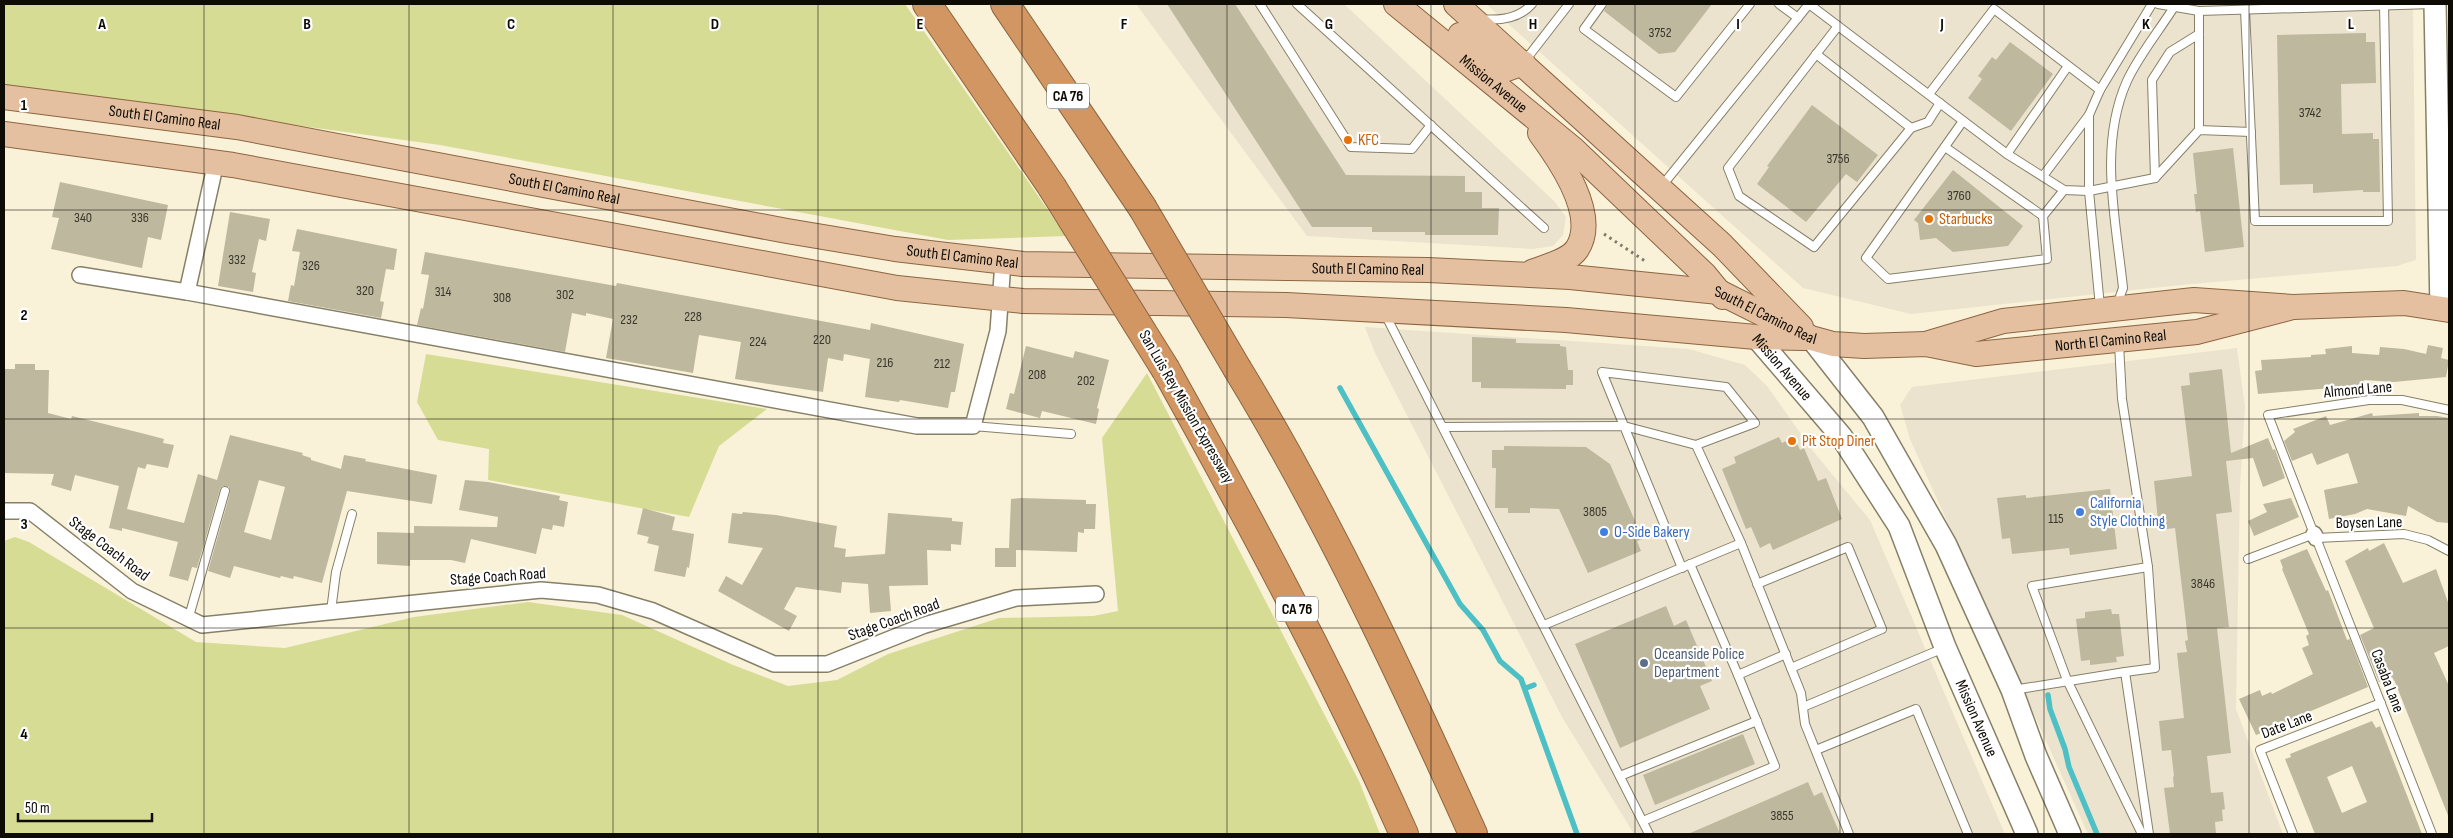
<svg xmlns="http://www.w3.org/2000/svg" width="2453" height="838" font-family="'Sofia Sans Condensed',sans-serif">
  <rect width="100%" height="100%" fill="#f9f2d8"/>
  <g fill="#ece3ce">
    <path d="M1136,4H1344L1554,201L1566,217L1563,235L1553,246L1533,249L1307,236Z"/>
    <path d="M1486,4H2413L2416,260L2397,266L2181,285L1911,314L1803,288Z"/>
    <path d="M1365,327L1689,349L1745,365L1767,386L1813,451L1870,520L2005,834H1634L1562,717L1375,353Z"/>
    <path d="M2237,348L2245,407L2240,487L2236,709L2283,834H2088L1910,439L1900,405L1912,387Z"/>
  </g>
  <g fill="#d7dc95">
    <path d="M4,4H905L1066,236L948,240L440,145L4,85Z"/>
    <path d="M426,354L767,409L719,446L689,517L488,480L489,449L438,440L417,402Z"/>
    <path d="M1147,373L1359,781L1380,834H4V541L15,537L29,542L196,642L285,648L414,617L528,602L622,615L733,665L788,686L837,680L888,654L999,618L1093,616L1118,611L1102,438Z"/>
  </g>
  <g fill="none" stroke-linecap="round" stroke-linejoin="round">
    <g stroke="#4dc0c6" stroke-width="5.5">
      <path d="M1340,388L1460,604L1483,630L1500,661L1521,679L1577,834"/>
      <path d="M1526,688L1534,685"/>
      <path d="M2048,695L2050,709L2065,749L2069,767L2097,834"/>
    </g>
  </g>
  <g fill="#beb89f" fill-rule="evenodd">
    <path d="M1167,4H1235L1346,175L1465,176V192H1482V208H1499L1498,235H1425V232H1372V227H1312Z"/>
    <path d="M1608,4H1712L1675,52L1659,54L1604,11Z"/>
    <path d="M2366,33V42H2375L2376,83L2341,84L2342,134L2373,133V139H2379L2380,192H2363V190L2313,193V184L2280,185L2277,35Z"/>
    <path d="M2010,42L2053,74L2011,131L1968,98L1982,79L1978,76L1992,57L1996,60Z"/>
    <path d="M1812,105L1878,155L1857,182L1846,174L1806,222L1757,184L1769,167L1767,166Z"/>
    <path d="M2233,148L2244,247L2205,252L2200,211L2196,212L2194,194H2197L2193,153Z"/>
    <path d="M1953,170L2023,226L2008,246L1953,252L1936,238L1920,240L1918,223L1914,220Z"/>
    <path d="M60,182L168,205L161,240L148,237L142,268L51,249L59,218L52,217Z"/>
    <path d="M230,212L270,219L266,241L259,239L252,272L256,273L253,292L218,286Z"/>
    <path d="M297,229L397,249L394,270L386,269L380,301L384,302L381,318L288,301L291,285L294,286L300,252L292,251Z"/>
    <path d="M425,252L616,286L617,283L870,330L871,323L964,344L955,392H951L948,408L900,400L899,402L865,397L870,359L844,354L843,361L828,358L823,392L735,379L741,342L699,335L693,373L606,358L613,319L586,313V316L572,313L565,352L417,325L421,308L423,309L429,275L421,274Z"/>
    <path d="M1472,337L1516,339V343L1560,344V346L1566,347L1568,370H1573V385H1566V389L1481,388V382H1472Z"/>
    <path d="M2428,345L2443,348L2441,358L2449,360L2446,377L2394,382L2364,380L2365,384L2356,386L2258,394L2255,371L2262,370L2261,360L2311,357V355L2326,354L2325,349L2352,346V353L2379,355L2380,347L2404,349L2426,354Z"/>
    <path d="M1026,346L1073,358L1075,351L1109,360L1097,408L1099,409L1096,424L1042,411L1040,418L1006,409L1010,393L1014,394Z"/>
    <path d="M15,364H35V370H49L48,413L71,419L72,416L145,434L164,439L163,443L174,445L168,468L147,464L145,469L138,467L127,509L184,523L198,474L217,480L230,435L303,453L302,455L311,458V460L341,469L344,455L366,459L365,461L437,475L432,504L347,491L322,583L294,576L293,579L281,576L280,578L234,566L230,578L208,571L230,493L229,487L223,486L220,489L197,568L192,567L188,581L169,576L178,542L122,528V531L109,528L119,486L75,475L71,491L51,485L54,474L4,473V369H15ZM259,480L285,487L271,540L244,532Z"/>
    <path d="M2222,369L2231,453L2268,438L2273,450L2275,449L2285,478L2263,487L2253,458L2226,461L2232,512L2216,514L2229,627L2217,628L2231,753L2207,756L2211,793L2223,792L2225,809L2222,810L2223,821L2215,822L2216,834H2170L2164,788L2174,787L2173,777L2174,776L2171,750L2162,751L2159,721L2184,718L2177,653L2187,652L2185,641L2188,640L2175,528L2159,530L2154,481L2192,476L2181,386L2190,385L2189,373Z"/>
    <path d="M2372,413L2373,416L2419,413V416H2437L2449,418V523L2437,522L2408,506L2406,516L2367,509L2355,514L2329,519L2324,490L2358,483L2348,453L2317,465L2312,453L2292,461L2284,441L2295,432L2293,429L2326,416L2330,425Z"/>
    <path d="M1779,437L1782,443L1794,437L1800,450L1804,448L1818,481L1826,478L1842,519L1773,550L1770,543L1760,548L1751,527L1746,529L1722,469L1736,463L1734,457Z"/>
    <path d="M1504,446L1586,447L1610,464L1643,539L1637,541L1641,551L1588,573L1559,509L1530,508V513H1508V508H1495L1496,468H1492V450H1504Z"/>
    <path d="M465,480L488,482L560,496L559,500L568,502L564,527L553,525L552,530L542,528L536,554L471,539L465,563L451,560H410V566L377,564V532L414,533V526L497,527L498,517L459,510Z"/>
    <path d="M2110,489L2117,549L2070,555L2069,548L2012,554L2010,538L2002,539L1997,498L2026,495V498Z"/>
    <path d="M1021,498L1086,500V504H1096L1095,529H1084V533L1078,532L1077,552L1016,550V567H995V548H1009L1011,499Z"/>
    <path d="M2291,498L2299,517L2254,536L2248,521L2267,512L2263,504Z"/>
    <path d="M643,508L675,517L672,530L694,534L689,568L687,567L685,577L654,571L659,546L647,543L649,537L637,534Z"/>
    <path d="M743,512L776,515L837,526L834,547L846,549L845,557L885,554L888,513L952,518V521L963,522L961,545L951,544V551L927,550L928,585L889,586L891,611L870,613L868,584L842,582L841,593L796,587L784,609L797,616L789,631L718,591L726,576L742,585L763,548L728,543L732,513L742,514Z"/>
    <path d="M2384,543L2403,583L2436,569L2449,605V646L2434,653L2449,686V818L2395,682L2392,677L2379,682L2360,635L2374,628L2345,561L2368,548L2369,551Z"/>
    <path d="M2307,549L2326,591L2328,590L2347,640L2350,639L2368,687L2311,711L2297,719L2256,735L2239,699L2260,690L2262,696L2271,692L2272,694L2313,674L2302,648L2309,645L2306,636L2309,634L2282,569L2283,568L2280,560Z"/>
    <path d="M1666,606L1674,626L1686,620L1712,681L1700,686L1710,709L1620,748L1575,644Z"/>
    <path d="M2111,609L2112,614H2119L2124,656L2116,657L2117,662L2090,665V660L2081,661L2076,619L2085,618V612Z"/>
    <path d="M2372,721L2376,728L2380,726L2422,834H2315L2285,759L2291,757L2290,754ZM2352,766L2367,802L2342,813L2327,777Z"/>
    <path d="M1743,734L1755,764L1655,805L1643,775Z"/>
    <path d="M1808,782L1814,796L1822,792L1840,834H1688Z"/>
  </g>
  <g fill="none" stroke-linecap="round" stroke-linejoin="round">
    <defs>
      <g id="lane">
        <path d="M1260,4L1351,147L1412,149L1431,125"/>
        <path d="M1297,4L1544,228"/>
        <path d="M1602,4L1584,29L1676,97L1750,4"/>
        <path d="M1779,4L1798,18"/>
        <path d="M2158,4L2199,11L2433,4"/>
        <path d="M2245,10L2255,221H2388L2384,4"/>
        <path d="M1481,19C1500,21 1519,19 1532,4"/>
        <path d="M1838,26L1728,168L1739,196L1814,247L1911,128L1928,122L1940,103"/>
        <path d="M1816,54L1911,128"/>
        <path d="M1524,62L1569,4"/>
        <path d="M1929,94L1994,9L2100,90"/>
        <path d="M1963,121L1866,258L1888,279L2047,259L2043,216L2064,190"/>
        <path d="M2199,130V11"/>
        <path d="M1945,147L2043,216"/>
        <path d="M2007,154L2068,66"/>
        <path d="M2043,176L2089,115"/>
        <path d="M2155,178L2152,80L2170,52L2199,34"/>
        <path d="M1661,187L1809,4L2007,154L2064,190L2089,191L2155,178L2199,130L2251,132"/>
        <path d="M2117,305L2123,288C2116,220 2098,146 2127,81C2139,55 2159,31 2174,7"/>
        <path d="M2100,307L2089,191V115L2100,90L2152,4"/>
        <path d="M1385,314L1649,834"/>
        <path d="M2119,344L2122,399L2148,567"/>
        <path d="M973,426L1071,434"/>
        <path d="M1444,427L1624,426L1682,568"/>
        <path d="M1696,445L1755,423L1726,387L1602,372L1624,426L1696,445L1741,543"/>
        <path d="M2248,559L2314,534L2268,415L2369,400H2402L2449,410"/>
        <path d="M1690,564L1738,675L1786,654"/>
        <path d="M1757,584L1848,547L1882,629L1791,668"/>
        <path d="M331,611L336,572L352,514"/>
        <path d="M188,620L225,491"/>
        <path d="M1544,625L1741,543L1801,693L1805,724L1849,834"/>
        <path d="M2125,672L2155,668L2148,567L2032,586L2067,680L2142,834"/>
        <path d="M2013,690L2125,672L2149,834"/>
        <path d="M1803,707L1944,648"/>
        <path d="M1816,750L1916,709L1968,834"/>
        <path d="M1620,776L1757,721"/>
        <path d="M1643,821L1775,766L1738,675"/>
        <path d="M2293,834L2260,750L2381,703"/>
        <path d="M2432,834L2316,538L2404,534L2428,540L2449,551"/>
      </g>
      <g id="street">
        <path d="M80,275L187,292L917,426H973L998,331L1003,262"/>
        <path d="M187,292L216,162"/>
        <path d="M4,511H30L132,591L202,625L541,590L598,595L653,611L774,664H827L925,625L1016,598L1096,594"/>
        <path d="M2314,534L2316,538"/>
      </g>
      <g id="secondary">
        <path d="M2435,4L2441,309"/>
        <path id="s1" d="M1756,337L1841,436L1899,526L1945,647L2027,834"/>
        <path d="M1811,338L1873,417L1946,545L2012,690L2036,756L2070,834"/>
      </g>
      <g id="primary">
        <path id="s2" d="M1396,4L1572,148L1705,275L1723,297"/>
        <path d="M1456,4L1722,245L1801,327"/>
        <path d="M1460,35L1504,70L1523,63"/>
        <path id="s3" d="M4,97L237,127L787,231L895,249L1023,264L1428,270L1570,277L1719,292L1811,338L1833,344L1864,346L1926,344L1976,354L2197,332L2293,307"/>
        <path d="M4,134L233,165L897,288L1023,301L1286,305L1566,320L1756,337L1804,338"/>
        <path d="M1532,272C1546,266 1568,262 1577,249C1599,215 1560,160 1540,133"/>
        <path d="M1929,343L2003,321L2194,300L2293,307L2404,303L2449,310"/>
      </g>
      <g id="highway">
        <path d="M927,4L1052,187"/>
        <path d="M1005,4L1142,207"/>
        <path d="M1166,370C1251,522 1333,675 1404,834"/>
        <path d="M1238,370C1328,518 1402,676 1473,834"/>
      </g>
    </defs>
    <use href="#lane" stroke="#868068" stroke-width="10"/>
    <use href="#street" stroke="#868068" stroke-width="18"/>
    <use href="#secondary" stroke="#868068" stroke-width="24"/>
    <use href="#primary" stroke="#8d6541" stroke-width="26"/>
    <use href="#highway" stroke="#8d6541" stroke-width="30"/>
    <path stroke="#7f7a6a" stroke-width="3" stroke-dasharray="2.5 4" stroke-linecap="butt" d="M1604,234L1645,261"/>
    <use href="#lane" stroke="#fff" stroke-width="8"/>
    <use href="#street" stroke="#fff" stroke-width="15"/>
    <use href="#secondary" stroke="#fff" stroke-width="21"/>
    <use href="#primary" stroke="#e4c0a1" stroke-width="24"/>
    <use href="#highway" stroke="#d29662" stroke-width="28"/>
    <defs>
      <g id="highway-bridge">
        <path d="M1052,187L1166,370"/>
        <path d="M1142,207L1238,370"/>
      </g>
    </defs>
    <use href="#highway-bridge" stroke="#8d6541" stroke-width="30" stroke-linecap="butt"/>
    <use href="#highway-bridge" stroke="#d29662" stroke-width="28"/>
  </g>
  <path fill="none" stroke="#0e0b04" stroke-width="1" stroke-opacity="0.55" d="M204,4V834M409,4V834M613,4V834M818,4V834M1022,4V834M1227,4V834M1431,4V834M1635,4V834M1840,4V834M2044,4V834M2249,4V834M4,210H2449M4,419H2449M4,628H2449"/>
  <g fill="#e8710a" stroke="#fff" stroke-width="2">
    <circle cx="1348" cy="140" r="5"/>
    <circle cx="1929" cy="219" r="5"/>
    <circle cx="1792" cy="441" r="5"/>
  </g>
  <g fill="#3f7fe0" stroke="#fff" stroke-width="2">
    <circle cx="2080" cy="512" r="5"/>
    <circle cx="1604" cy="532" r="5"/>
  </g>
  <circle fill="#5c6f8a" stroke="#fff" stroke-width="2" cx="1644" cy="663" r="5"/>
  <g text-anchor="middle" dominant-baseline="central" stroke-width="4.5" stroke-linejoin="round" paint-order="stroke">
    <g font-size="14" fill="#3a362b">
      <text x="1660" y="32">3752</text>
      <text x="2310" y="112">3742</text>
      <text x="1838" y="158">3756</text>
      <text x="1959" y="195">3760</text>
      <text x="83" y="217">340</text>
      <text x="140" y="217">336</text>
      <text x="237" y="259">332</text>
      <text x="311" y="265">326</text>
      <text x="365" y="290">320</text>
      <text x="443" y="291">314</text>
      <text x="565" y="294">302</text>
      <text x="502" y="297">308</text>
      <text x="693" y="316">228</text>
      <text x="629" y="319">232</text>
      <text x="822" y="339">220</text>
      <text x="758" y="341">224</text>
      <text x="885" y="362">216</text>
      <text x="942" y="363">212</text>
      <text x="1037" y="374">208</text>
      <text x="1086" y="380">202</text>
      <text x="1595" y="511">3805</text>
      <text x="2056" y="518">115</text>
      <text x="2203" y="583">3846</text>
      <text x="1782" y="815">3855</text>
    </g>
    <g fill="#fff" stroke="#56544f" stroke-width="1">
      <rect x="1047" y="83.5" width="42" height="25" rx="4"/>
      <rect x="1276" y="596.5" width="42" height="25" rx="4"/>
    </g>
    <g font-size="15" font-weight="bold" fill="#0e0b04">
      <text x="1068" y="96">CA 76</text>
      <text x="1297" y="609">CA 76</text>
    </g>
    <g font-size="16" fill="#0e0b04" stroke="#fff">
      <text stroke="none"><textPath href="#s2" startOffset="126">Mission Avenue</textPath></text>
      <text stroke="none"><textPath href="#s3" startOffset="162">South El Camino Real</textPath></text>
      <text stroke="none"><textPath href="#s3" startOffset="568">South El Camino Real</textPath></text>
      <text stroke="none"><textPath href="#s3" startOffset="972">South El Camino Real</textPath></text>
      <text stroke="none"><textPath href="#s3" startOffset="1378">South El Camino Real</textPath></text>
      <text stroke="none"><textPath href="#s3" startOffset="1782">South El Camino Real</textPath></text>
      <text stroke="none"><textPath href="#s3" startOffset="2135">North El Camino Real</textPath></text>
      <text stroke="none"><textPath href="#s1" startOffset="40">Mission Avenue</textPath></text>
      <text transform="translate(2358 390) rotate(-5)">Almond Lane</text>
      <text transform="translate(1186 407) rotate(60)">San Luis Rey Mission Expressway</text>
      <text transform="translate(2369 523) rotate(-1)">Boysen Lane</text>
      <text transform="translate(109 549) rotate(37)">Stage Coach Road</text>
      <text transform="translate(498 577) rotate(-4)">Stage Coach Road</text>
      <text transform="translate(894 620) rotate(-20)">Stage Coach Road</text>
      <text transform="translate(2387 681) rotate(69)">Casaba Lane</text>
      <text stroke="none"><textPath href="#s1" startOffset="445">Mission Avenue</textPath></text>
      <text transform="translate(2287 725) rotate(-21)">Date Lane</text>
    </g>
    <g font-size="16" fill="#c56008" stroke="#fff" text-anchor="start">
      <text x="1358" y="140">KFC</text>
      <text x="1939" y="219">Starbucks</text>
      <text x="1802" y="441">Pit Stop Diner</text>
    </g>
    <g font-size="16" fill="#366cbe" stroke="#fff" text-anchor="start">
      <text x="2090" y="503">California<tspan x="2090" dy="18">Style Clothing</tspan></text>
      <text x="1614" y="532">O-Side Bakery</text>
    </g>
    <g font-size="16" fill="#4e5e75" stroke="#fff" text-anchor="start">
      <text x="1654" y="654">Oceanside Police<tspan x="1654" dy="18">Department</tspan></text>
    </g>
  </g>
  <g font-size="16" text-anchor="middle" font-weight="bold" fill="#0e0b04" stroke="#fff" stroke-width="4.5" stroke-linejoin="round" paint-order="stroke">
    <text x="102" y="29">A</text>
    <text x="307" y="29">B</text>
    <text x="511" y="29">C</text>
    <text x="715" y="29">D</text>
    <text x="920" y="29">E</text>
    <text x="1124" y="29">F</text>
    <text x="1329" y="29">G</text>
    <text x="1533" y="29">H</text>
    <text x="1738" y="29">I</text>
    <text x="1942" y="29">J</text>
    <text x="2146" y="29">K</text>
    <text x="2351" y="29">L</text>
    <text x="24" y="110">1</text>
    <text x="24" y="320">2</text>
    <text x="24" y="529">3</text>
    <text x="24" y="739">4</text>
  </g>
  <rect width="2453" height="838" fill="none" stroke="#0e0b04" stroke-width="10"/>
  <path d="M18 813v8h134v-8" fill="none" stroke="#0e0b04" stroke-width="2.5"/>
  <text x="25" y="813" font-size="15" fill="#0e0b04" stroke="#ffffff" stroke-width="4" paint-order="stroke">50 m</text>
</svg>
